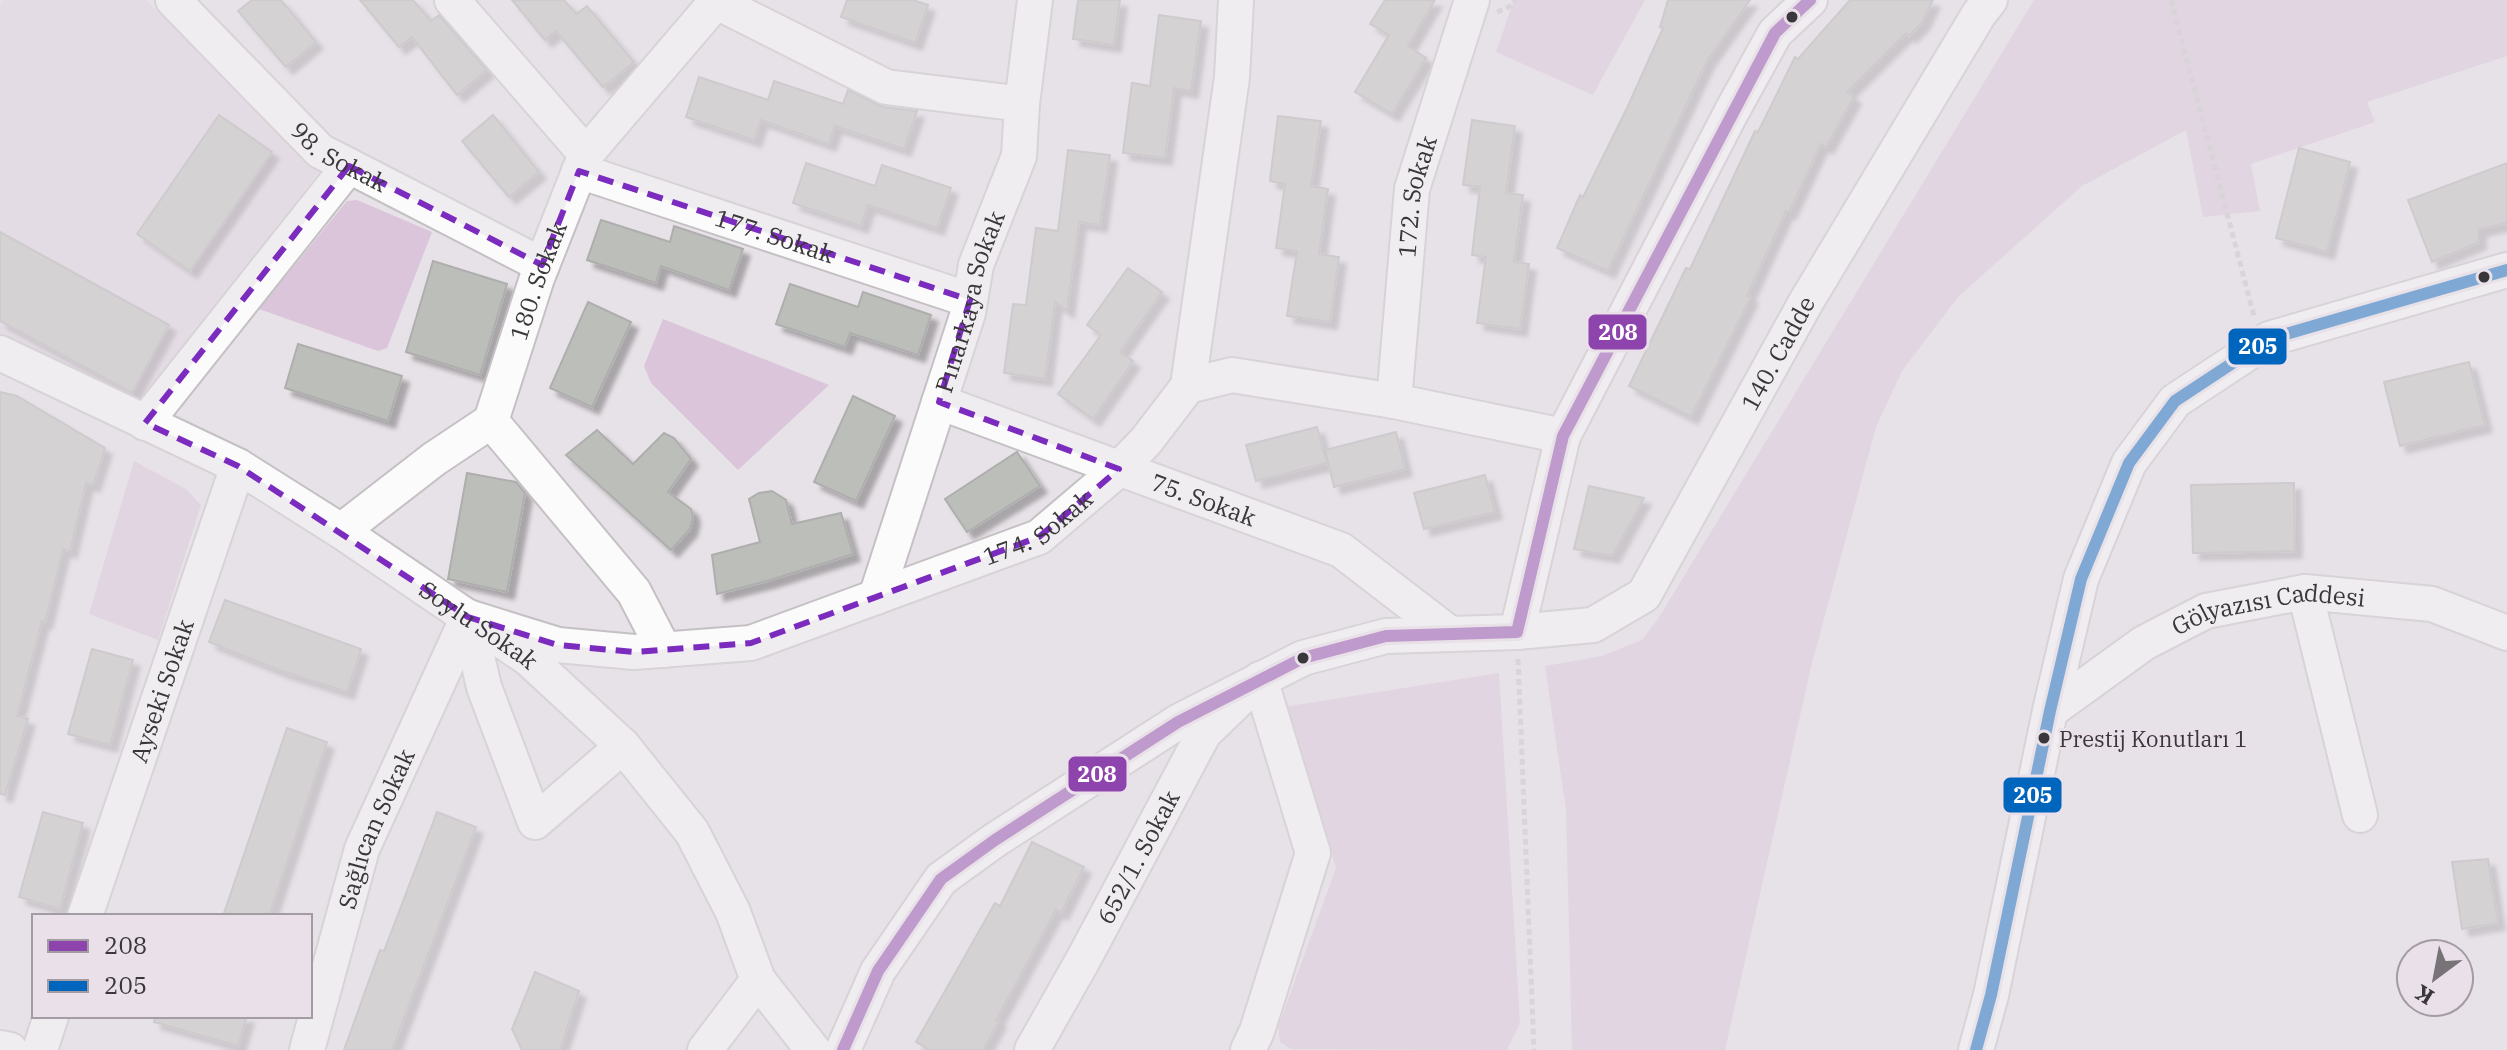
<svg xmlns="http://www.w3.org/2000/svg" width="2507" height="1050" font-family="'IBM Plex Serif',serif">
  <defs>
    <filter id="shadow"><feDropShadow dx="7" dy="7" stdDeviation="2" flood-color="#0004"/></filter>
  </defs>
  <rect width="100%" height="100%" fill="#e7e2e7"/>
  <path fill="#e1d6e1" d="M3,0H146L318,173L138,406L0,334V5Z"/>
  <g fill="#dac5da">
    <path d="M1514,0H1645L1593,95L1496,52Z"/>
    <path d="M2034,0H2507V56L2367,102L2375,122L2251,164L2260,211L2203,217L2186,130L2082,186L1958,297L1902,371L1876,427L1811,667L1725,1050H1572L1566,810L1545,666L1602,656L1642,640L1658,619Z"/>
    <path d="M357,200L432,232L387,348L378,351L259,309L347,201Z"/>
    <path d="M663,319L829,385L738,470L651,383L644,366Z"/>
    <path d="M134,461L186,489L201,505L158,640L89,614Z"/>
    <path d="M1499,673L1520,1023L1507,1050L1291,1049L1280,1042L1278,1027L1336,868L1283,707Z"/>
  </g>
  <g fill="#bcbfb9" stroke="#afaeae" stroke-width="2" filter="url(#shadow)">
    <path d="M252,0H281L316,42L286,67L238,11Z"/>
    <path d="M360,0H413L431,21L439,15L487,70L457,95L412,37L399,47Z"/>
    <path d="M512,0H564L576,14L587,6L634,62L603,87L556,31L545,40Z"/>
    <path d="M847,0H913L928,5L915,43L841,17Z"/>
    <path d="M1078,0H1120L1114,45L1073,39Z"/>
    <path d="M1385,0H1435L1408,46L1426,58L1392,114L1355,92L1389,35L1370,24Z"/>
    <path d="M1668,0H1750L1707,61L1608,271L1557,248L1580,195L1583,197L1627,108L1663,28L1660,27Z"/>
    <path d="M1850,0H1933L1922,23L1909,36L1906,33L1847,92L1854,97L1826,147L1821,144L1789,212L1786,211L1747,296L1751,297L1691,417L1629,386L1686,268L1690,269L1755,131L1758,132L1795,57L1798,59Z"/>
    <path d="M1159,15L1201,21L1191,91L1174,88L1165,158L1123,153L1132,83L1150,86Z"/>
    <path d="M699,77L768,100L774,81L843,104L848,90L883,107L917,111L904,149L835,126L829,144L761,120L754,140L686,117Z"/>
    <path d="M219,115L272,152L190,271L137,234Z"/>
    <path d="M493,115L539,172L509,197L462,141Z"/>
    <path d="M1278,116L1321,121L1311,186L1328,189L1319,254L1339,257L1330,322L1287,316L1297,251L1276,248L1285,184L1270,181Z"/>
    <path d="M1472,120L1515,126L1506,193L1523,195L1514,262L1529,264L1520,329L1477,323L1486,257L1472,255L1480,187L1463,185Z"/>
    <path d="M2299,148L2350,162L2327,252L2276,238Z"/>
    <path d="M1068,150L1110,155L1100,225L1079,222L1067,311L1055,302L1045,379L1004,373L1013,304L1026,305L1036,228L1058,231Z"/>
    <path d="M806,163L875,186L882,165L951,188L937,228L868,205L861,226L793,203Z"/>
    <path d="M2507,163V223L2479,229V242L2432,262L2408,200Z"/>
    <path d="M601,220L670,242L674,226L743,249L729,290L661,266L656,283L587,260Z"/>
    <path d="M0,232L169,325L132,393L0,321Z"/>
    <path d="M433,261L507,284L480,375L406,352Z"/>
    <path d="M1128,268L1162,292L1120,352L1133,361L1093,419L1058,394L1101,335L1087,325Z"/>
    <path d="M790,284L858,307L863,292L931,315L918,355L850,333L845,347L776,324Z"/>
    <path d="M588,302L631,322L592,407L550,388Z"/>
    <path d="M298,344L402,376L388,421L285,388Z"/>
    <path d="M2469,362L2485,425L2400,446L2384,382Z"/>
    <path d="M0,392L17,396L105,448L93,485L86,483L70,551L63,549L45,622L42,621L17,716L28,719L5,795L0,794Z"/>
    <path d="M853,396L895,416L856,501L814,482Z"/>
    <path d="M1317,427L1327,463L1256,481L1246,445Z"/>
    <path d="M597,430L633,464L664,433L674,438L691,459L668,492L691,509L693,517L690,529L671,550L566,455Z"/>
    <path d="M1396,432L1405,469L1334,487L1325,450Z"/>
    <path d="M1017,452L1040,486L967,532L945,499Z"/>
    <path d="M467,473L516,482L525,493L507,592L448,579Z"/>
    <path d="M1485,475L1495,512L1424,529L1414,493Z"/>
    <path d="M2294,483L2295,551L2193,553L2191,485Z"/>
    <path d="M1589,486L1644,498L1612,556L1574,549Z"/>
    <path d="M772,491L786,500L792,524L841,513L853,554L767,581L717,594L712,555L760,542L749,499L759,493Z"/>
    <path d="M225,600L361,649L347,692L282,671L209,642Z"/>
    <path d="M92,649L133,660L110,745L68,734Z"/>
    <path d="M287,728L327,742L269,916H223Z"/>
    <path d="M43,812L83,823L60,909L19,897Z"/>
    <path d="M437,812L476,827L392,1050H344L380,950L384,951Z"/>
    <path d="M1032,842L1084,867L1061,913L1056,910L996,1020L999,1021L983,1050H930L916,1042L995,903L1000,906Z"/>
    <path d="M2488,859L2498,923L2462,929L2452,862Z"/>
    <path d="M535,972L579,991L560,1050H522L512,1029Z"/>
    <path d="M155,1016H247L238,1046L154,1022Z"/>
  </g>
  <g fill="none" stroke-linecap="round" stroke-linejoin="round">
    <defs>
      <g id="minor">
        <path id="s1" d="M173,0L320,151L542,265"/>
        <path d="M452,0L586,154"/>
        <path d="M713,0L886,87L1022,104"/>
        <path id="s2" d="M579,171L970,300"/>
        <path id="s3" d="M0,353L238,466L341,531L529,659L623,746L692,832L733,912L758,980L813,1050"/>
        <path d="M1188,386L1232,375L1394,401L1563,436"/>
        <path id="s4" d="M1394,401L1412,189L1472,0"/>
        <path id="s5" d="M939,402L1341,550L1449,633"/>
        <path d="M491,421L634,592L664,650"/>
        <path d="M145,423L349,166"/>
        <path id="s6" d="M341,531L434,459L491,421L537,278L586,154L715,3"/>
        <path d="M2305,592L2360,815"/>
        <path id="s7" d="M876,597L968,313L976,265L1019,156L1022,104L1035,0"/>
        <path id="s8" d="M468,617L558,645L634,652L751,643L1039,537L1119,469L1146,441L1188,386L1232,77L1236,0"/>
        <path d="M468,617L484,687L535,822L623,746"/>
        <path id="s9" d="M1517,632L1593,625L1644,595L1806,302L1979,14L1990,0"/>
        <path id="s10" d="M2050,711L2144,643L2206,611L2305,592L2432,604L2507,633"/>
        <path id="s11" d="M85,916L238,466"/>
        <path d="M0,1048L10,1050"/>
        <path d="M40,1050L51,1016"/>
        <path id="s12" d="M307,1050L362,849L468,617"/>
        <path d="M705,1050L758,980"/>
        <path d="M843,1050L878,971L941,879L995,840L1178,722L1303,658L1386,636L1517,632L1563,436L1732,111L1775,33L1810,0"/>
        <path id="s13" d="M1032,1050L1083,960L1204,733L1260,679L1313,853L1257,1031L1248,1050"/>
        <path d="M1976,1050L1991,995L2050,711L2081,579L2129,463L2175,401L2269,339L2507,270"/>
      </g>
    </defs>
    <use href="#minor" stroke="#c4c0c4" stroke-width="38"/>
    <g stroke="#c6c4c6" stroke-width="5" stroke-dasharray="6 4" stroke-linecap="butt">
      <path d="M2171,0L2254,316"/>
      <path d="M1497,12L1513,5L1515,0"/>
      <path d="M1518,659L1534,1050"/>
    </g>
    <use href="#minor" stroke="#fbfbfb" stroke-width="34"/>
    <defs>
      <path id="bus-1" d="M843,1050L878,971L941,879L995,840L1178,722L1303,658L1386,636L1517,632L1563,436L1775,33L1810,0"/>
      <path id="bus-2" d="M1976,1050L1991,995L2050,711L2081,579L2129,463L2175,401L2269,339L2507,270"/>
    </defs>
    <use href="#bus-1" stroke="#e9e0e9" stroke-width="18"/>
    <use href="#bus-2" stroke="#e9e0e9" stroke-width="18"/>
    <use href="#bus-1" stroke="#8e44ad" stroke-width="12"/>
    <use href="#bus-2" stroke="#0065bd" stroke-width="12"/>
  </g>
  <path d="M0 0H2507V1050H0ZM349,166L542,265L579,171L970,300L939,402L1119,469L1039,537L751,643L634,652L558,645L468,617L238,466L145,423Z" fill="#e7e2e7" fill-opacity=".55" fill-rule="evenodd"/>
  <path fill="none" stroke="#7b2cbf" stroke-width="6" stroke-dasharray="16 10" stroke-linejoin="round" d="M349,166L542,265L579,171L970,300L939,402L1119,469L1039,537L751,643L634,652L558,645L468,617L238,466L145,423Z"/>
  <g fill="#3a373a" stroke="#e9e0e9" stroke-width="3">
    <circle cx="1792" cy="17" r="7"/>
    <circle cx="2484" cy="277" r="7"/>
    <circle cx="1303" cy="658" r="7"/>
    <circle cx="2044" cy="738" r="7"/>
  </g>
  <g text-anchor="middle" dominant-baseline="central" stroke-width="6" stroke-linejoin="round" paint-order="stroke">
    <g font-size="22" fill="#3a373a" stroke="#e9e0e9" text-anchor="start">
      <text x="2059" y="738">Prestij Konutları 1</text>
    </g>
    <g font-size="24" fill="#3a373a" stroke="#e9e0e9">
      <text stroke="none"><textPath href="#s1" startOffset="230">98. Sokak</textPath></text>
      <text stroke="none"><textPath href="#s4" startOffset="206">172. Sokak</textPath></text>
      <text stroke="none"><textPath href="#s2" startOffset="206">177. Sokak</textPath></text>
      <text stroke="none"><textPath href="#s6" startOffset="334">180. Sokak</textPath></text>
      <text stroke="none"><textPath href="#s7" startOffset="310">Pınarkaya Sokak</textPath></text>
      <text stroke="none"><textPath href="#s9" startOffset="412">140. Cadde</textPath></text>
      <text stroke="none"><textPath href="#s5" startOffset="282">75. Sokak</textPath></text>
      <text stroke="none"><textPath href="#s8" startOffset="598">174. Sokak</textPath></text>
      <text stroke="none"><textPath href="#s10" startOffset="248">Gölyazısı Caddesi</textPath></text>
      <text stroke="none"><textPath href="#s3" startOffset="552">Soylu Sokak</textPath></text>
      <text stroke="none"><textPath href="#s11" startOffset="238">Ayseki Sokak</textPath></text>
      <text stroke="none"><textPath href="#s12" startOffset="232">Sağlıcan Sokak</textPath></text>
      <text stroke="none"><textPath href="#s13" startOffset="220">652/1. Sokak</textPath></text>
    </g>
  </g>
  <g stroke="#e9e0e9" stroke-width="3">
    <rect x="1587" y="313" width="61" height="38" rx="8" fill="#8e44ad"/>
    <rect x="2227" y="327" width="61" height="39" rx="8" fill="#0065bd"/>
    <rect x="1067" y="755" width="61" height="38" rx="8" fill="#8e44ad"/>
    <rect x="2002" y="776" width="61" height="38" rx="8" fill="#0065bd"/>
  </g>
  <g font-size="22" text-anchor="middle" font-weight="bold" fill="#fff">
    <text x="1618" y="340">208</text>
    <text x="2258" y="354">205</text>
    <text x="1097" y="782">208</text>
    <text x="2033" y="803">205</text>
  </g>
  <rect x="32" y="914" width="280" height="104" fill="#e9e0e9" stroke="#a39ca3" stroke-width="2"/>
  <rect x="48" y="940" width="40" height="12" fill="#8e44ad" stroke="#a39ca3" stroke-width="2"/>
  <text x="104" y="954" font-size="24" fill="#3a373a">208</text>
  <rect x="48" y="980" width="40" height="12" fill="#0065bd" stroke="#a39ca3" stroke-width="2"/>
  <text x="104" y="994" font-size="24" fill="#3a373a">205</text>
  <g transform="translate(2435 978) rotate(212)"><circle r="38" fill="#e9e0e9" stroke="#a39ca3" stroke-width="2"/>
  <path d="M0-6L14 30L0 20L-14 30Z" fill="#777377"/>
  <text y="-12" font-size="22" font-weight="bold" text-anchor="middle" fill="#3a373a">K</text>
  </g>
</svg>
